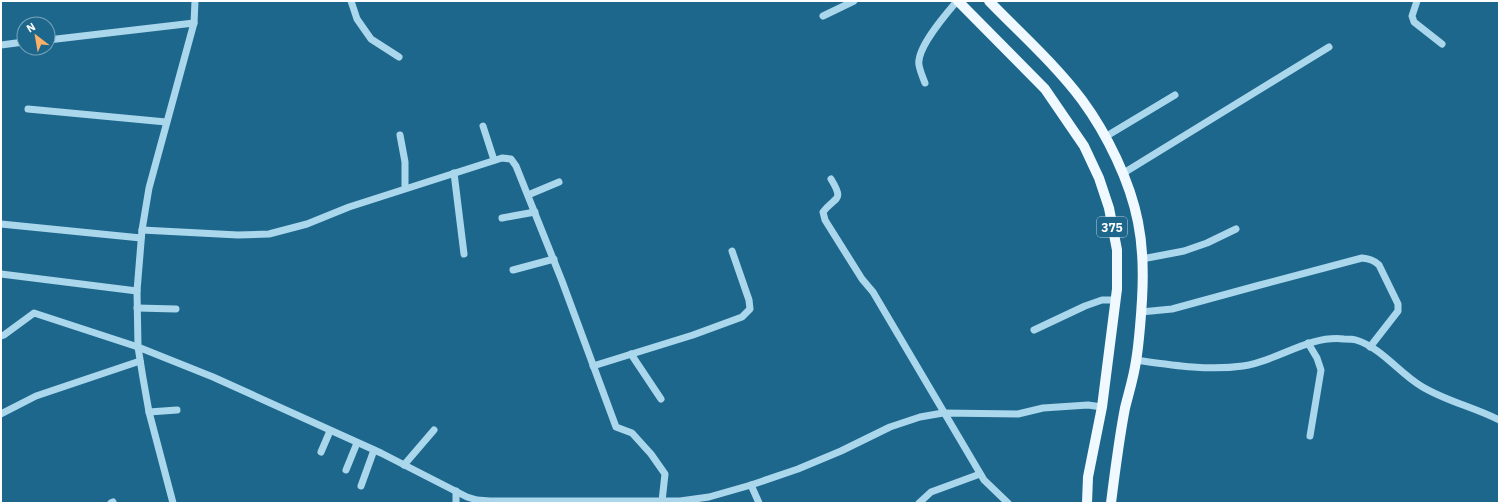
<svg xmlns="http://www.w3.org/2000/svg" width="1500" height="504" font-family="'IBM Plex Sans',sans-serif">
  <rect width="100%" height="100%" fill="#1e678c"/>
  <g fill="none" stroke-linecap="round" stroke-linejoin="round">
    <g stroke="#aad7ec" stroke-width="7">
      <path d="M351,1L357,19L371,39L399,57"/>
      <path d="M1417,1L1412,16L1414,22L1442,44"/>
      <path d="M823,16L854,1"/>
      <path d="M48,40L194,23"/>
      <path d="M1,45L24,42"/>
      <path d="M925,83C923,78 920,71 919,65C916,48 946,14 957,1"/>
      <path d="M28,109L166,122"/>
      <path d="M483,126L494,160"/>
      <path d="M400,135L405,162V188"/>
      <path d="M1105,137L1175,95"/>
      <path d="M454,173L464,254"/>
      <path d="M1122,174L1329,47"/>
      <path d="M831,179C845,202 835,196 823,212L825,220L862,279L873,292L984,480L1008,503"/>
      <path d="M528,195L559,182"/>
      <path d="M502,218L535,212"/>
      <path d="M1,224L141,238"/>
      <path d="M142,230L238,235L269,234L307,224L349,207L502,158L511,159L516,166L562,281L616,427L632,433L651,454L665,474L662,501"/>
      <path d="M1142,259L1184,251L1207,243L1236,229"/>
      <path d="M513,270L554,259"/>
      <path d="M1,274L137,291"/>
      <path d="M137,308L176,309"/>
      <path d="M1141,312L1172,309L1260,285L1362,258C1369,259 1374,260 1379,265L1398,304V311L1370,347"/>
      <path d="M1034,330L1085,306L1102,300H1116"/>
      <path d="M1,336L4,335L34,313L138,347L213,377L381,453L467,497L477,500L490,501H680L709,497L751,485L798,469L841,451L890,427L920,417L943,413L1018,414L1043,408L1088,405L1102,407"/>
      <path d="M1308,343L1317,358L1321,370L1310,436"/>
      <path d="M631,354L661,399"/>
      <path d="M1136,360C1171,365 1208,371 1243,366C1278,361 1308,335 1344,339C1348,339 1353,339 1356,340C1382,348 1399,373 1421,386C1445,401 1474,407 1499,420"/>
      <path d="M593,366L693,335L742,317L750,309L749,300L732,251"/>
      <path d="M149,412L177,410"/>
      <path d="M1,414L36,396L140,361"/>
      <path d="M321,452L330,431"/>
      <path d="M404,465L434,430"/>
      <path d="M346,470L357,443"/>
      <path d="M751,485L759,503"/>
      <path d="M361,486L374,450"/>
      <path d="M111,503L113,502"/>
      <path d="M173,503L149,412L143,378L138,347L137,291L142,230L149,188L194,23L195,1"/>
      <path d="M456,503V491"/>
      <path d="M919,503L931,492L980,474"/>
    </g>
    <g stroke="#f0f9ff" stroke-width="10">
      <path d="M958,1L1045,89L1084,146L1099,178L1109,208L1117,250V289L1102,407L1088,477L1087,503"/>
      <path d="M989,1C1020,33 1055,64 1082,100C1107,134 1130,181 1138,222C1145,257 1143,293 1140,327C1139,338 1138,350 1136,361C1134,376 1129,392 1125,408C1119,439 1115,471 1111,503"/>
    </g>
  </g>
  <g text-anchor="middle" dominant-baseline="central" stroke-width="4" stroke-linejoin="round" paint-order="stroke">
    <rect fill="#1e678c" stroke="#bcd1dc" stroke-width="1" x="1097" y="217" width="30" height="20" rx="3"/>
    <g font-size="12" font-weight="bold" fill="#fff">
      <text x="1112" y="227">375</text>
    </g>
  </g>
  <rect width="1500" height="504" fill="none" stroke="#ffffff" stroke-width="4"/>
  <g transform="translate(36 36) rotate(329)"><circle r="19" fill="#1e678c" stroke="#78a4ba"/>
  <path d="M0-3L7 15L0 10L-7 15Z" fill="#fbb069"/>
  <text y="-6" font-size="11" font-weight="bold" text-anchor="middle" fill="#ffffff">N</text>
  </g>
</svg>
